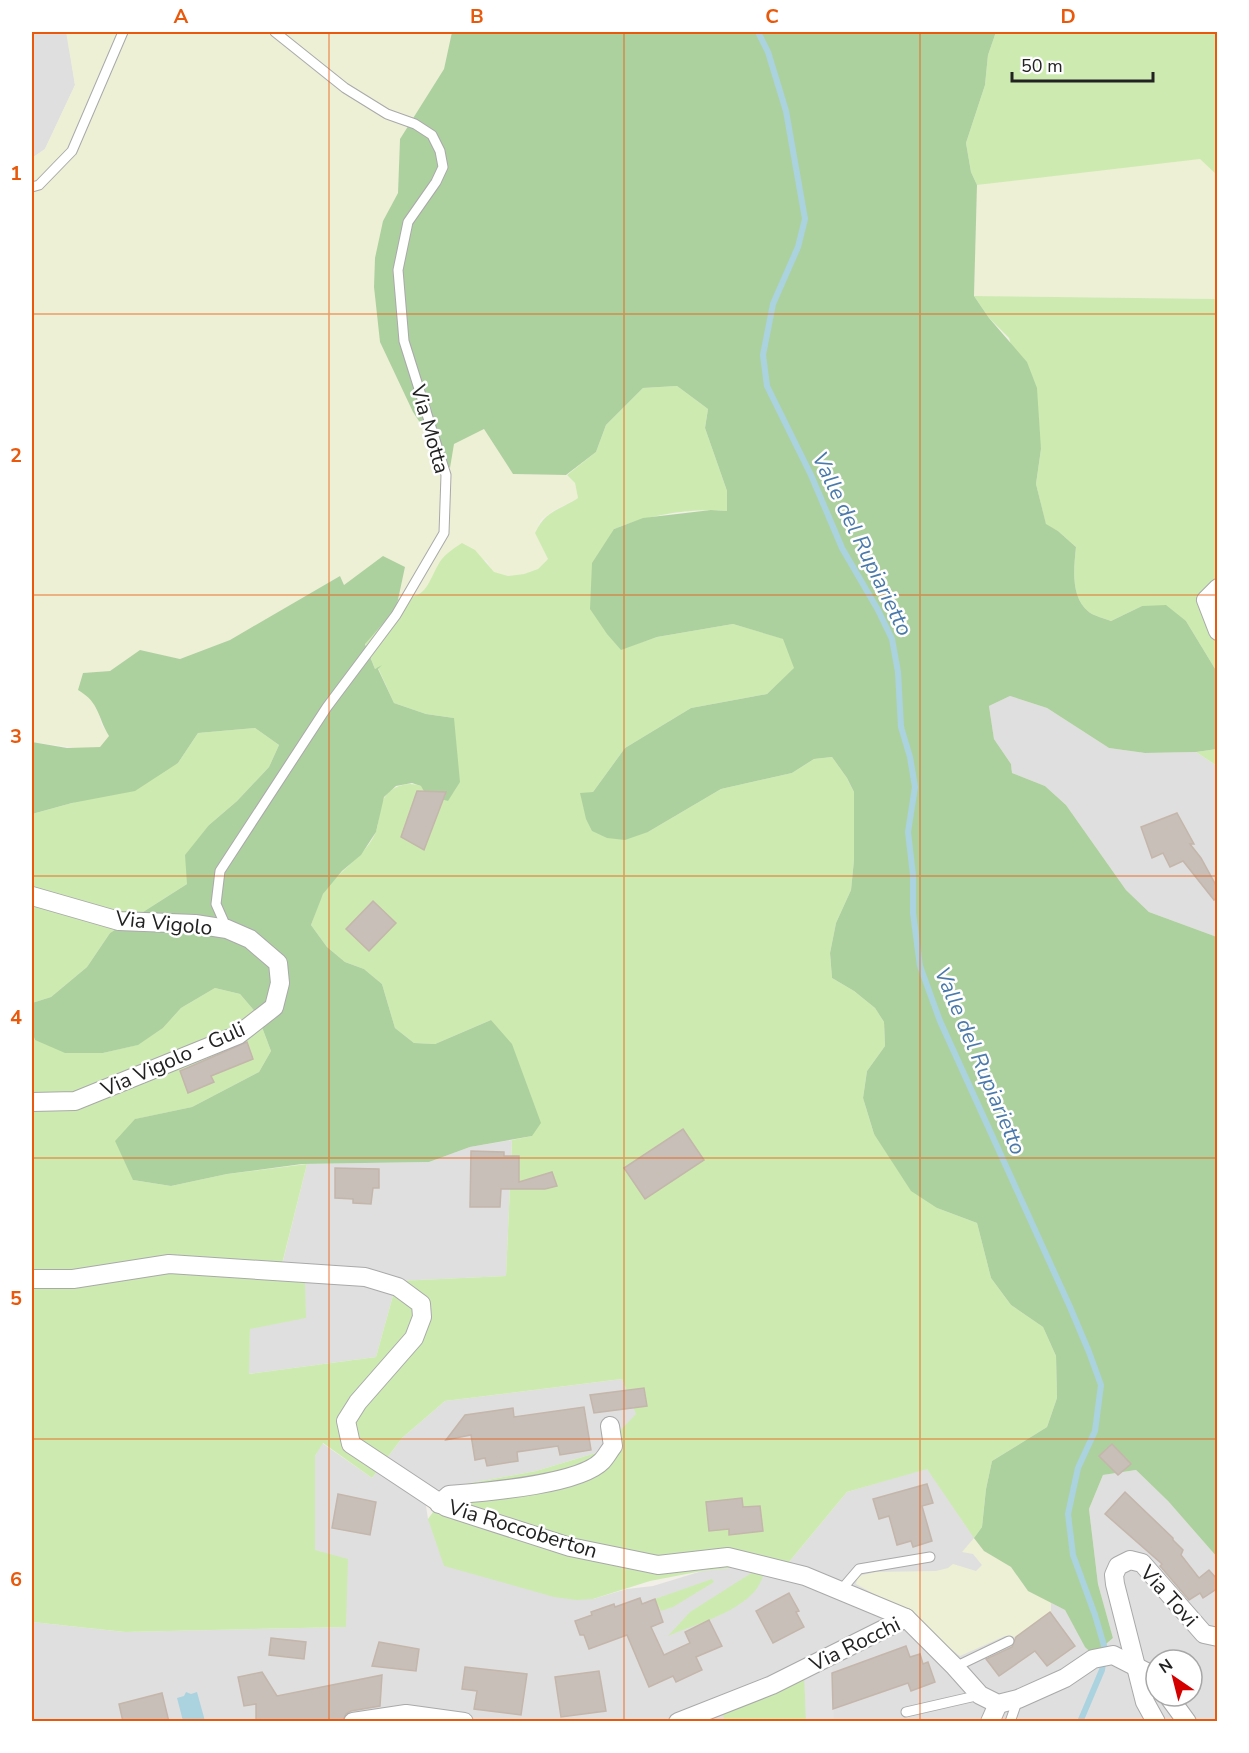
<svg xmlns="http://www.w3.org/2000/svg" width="1249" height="1753" font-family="'Nunito Sans',sans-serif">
  <rect width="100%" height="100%" fill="#f2efe9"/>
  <g fill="#e0dfdf" fill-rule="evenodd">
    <path d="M32,32H67L75,85L45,149L32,158Z"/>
    <path d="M1010,696L1047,708L1109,748L1145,753L1196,752L1217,766V937L1149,912L1126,890L1066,805L1045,786L1012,773L1011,764L994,739L989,706Z"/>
    <path d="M512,1140L506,1276L397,1281L376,1357L248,1374L250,1329L280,1273L307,1164L429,1162L470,1147Z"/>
    <path d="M622,1379L637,1414L599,1452L536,1471L460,1485L426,1506L428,1519L593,1599L627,1589L653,1586L702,1571L789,1562L847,1492L927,1468L984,1551L1028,1591L1065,1610L1091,1656L1113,1638L1098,1584L1089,1509L1103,1475L1136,1470L1168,1501L1217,1557V1721L32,1722V1622L125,1632L346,1627L315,1550V1456L322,1443L372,1478L402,1438L445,1401ZM1156,1660H1192V1696H1156Z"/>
  </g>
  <g fill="#eef0d5">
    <path d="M66,32H452L444,69L400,139L398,193L383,221L380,342L413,412L449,467L453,444L484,429L513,474L566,475L575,483L578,498L553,511L541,520L535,533L548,559L538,569L524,574L508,576L493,572L486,560L438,564L434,577L425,590L413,598L398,599L405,568L383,557L344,585L340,576L230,640L180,659L140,650L110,671L83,673L78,690L90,697L98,709L101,723L109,736L100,747L84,749L32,742V158L45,149L75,85Z"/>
    <path d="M1201,158L1217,175V299L974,296L977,185Z"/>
    <path d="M974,1538L984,1551L1011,1567L1028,1591L1051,1602V1613L1016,1637L1005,1636L960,1656L899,1608L856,1584L858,1576L876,1572L936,1571L948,1568L953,1564L976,1571L982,1565L973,1554L962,1552Z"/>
  </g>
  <g fill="#cdebb0">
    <path d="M996,32H1217V175L1200,159L977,185L971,172L966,143L985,85L988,55Z"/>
    <path d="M974,296L1217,299V672L1186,621L1142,606L1111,621C1104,618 1094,616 1089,612C1070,597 1074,568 1076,547L1058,531L1046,525L1036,484L1041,449L1009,338L989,318Z"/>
    <path d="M677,386L708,409L705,428L727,491V511C689,508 649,515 614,529L621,649L657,637L733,624L784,639L795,668L767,694L691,708L625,748L593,792L648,832L721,789L792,773L814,759L832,757L847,778L854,792V860L851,890L836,923L830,953L832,978L854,991L875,1008L884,1022L885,1046L867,1071L863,1098L874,1134L937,1208L977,1223L991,1278L1011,1305L1043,1327L1056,1356L1057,1398L1047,1427L992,1461L986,1489L982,1527L974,1538L927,1469L847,1492L789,1562L702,1571L650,1581L593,1599L576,1600L554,1597L444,1566L428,1519L439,1504L460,1485L536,1471L599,1452L636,1414L622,1379L445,1401L402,1438L372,1478L323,1443L315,1456V1550L348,1559L346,1627L125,1632L32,1622V1032L35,1040L103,1053L137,1045L163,1028L181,1008L215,988L240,994L257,1014L271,1051L259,1072L192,1107L136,1119L133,1180L171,1186L227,1174L307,1164L280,1272L305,1283L306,1318L250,1329L249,1374L376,1357L397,1281L506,1276L512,1140L532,1136L491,1020L435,1044L414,1043L395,1028L382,984L364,969L345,962L327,947L311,925C315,915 318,903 323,894C337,871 363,859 375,834C380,823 378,808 384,798C392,785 409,781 421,786L454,718L426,714L394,703L378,668L375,669L365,643L396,609L398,599C427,597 426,587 438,565C443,555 453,549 462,543L475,550L494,572L508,576L524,574L538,569L548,559L535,533C546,510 558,511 578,498L575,483L567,475L596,452L606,425L643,388Z"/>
    <path d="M255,728L279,745L269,767L237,801L209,825L187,884L110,933L87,967L51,997L32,1003V814L72,803L178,763L198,733Z"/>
    <path d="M1217,749V766L1196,752Z"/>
    <path d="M753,1572L764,1574C761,1581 758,1589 752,1594C733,1614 694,1625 668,1636L690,1612Z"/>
    <path d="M712,1579L714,1582L673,1607L661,1611L655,1599Z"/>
    <path d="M804,1669L806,1721H725L719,1706Z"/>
  </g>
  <g fill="#add19e">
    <path d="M452,32H996L988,55L985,85L966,143L971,172L977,185L974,296L989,318L1027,362L1037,388L1041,449L1036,484L1046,524L1058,531L1076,547C1074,568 1070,597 1089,612C1094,616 1104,618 1111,621L1142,606L1166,605L1186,621L1217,672V749L1196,752L1145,753L1109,748L1047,708L1010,696L989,706L994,739L1011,764L1012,773L1045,786L1066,805L1126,890L1149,912L1217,937V1557L1168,1501L1136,1470L1103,1475L1089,1509L1098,1584L1113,1638L1093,1655L1085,1647L1065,1610L1028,1591L1011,1567L984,1551L974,1538L982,1527L986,1489L992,1461L1047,1427L1057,1398L1056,1356L1043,1327L1011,1305L991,1278L977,1223L937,1208L911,1191L874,1134L863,1098L867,1071L885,1046L884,1022L875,1008L854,991L832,978L830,953L836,923L851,890L854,860V792L847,778L832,757L814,759L792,773L721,789L648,832L625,840L607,838L592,831L586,819L580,793L593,792L625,748L691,708L767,694L794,668L783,639L733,624L657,637L621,650L607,634L590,609L592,563L614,529L643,518L711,510L727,511V491L705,428L708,409L677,386L643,388L606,425L596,452L566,475L513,474L484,429L454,444L450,468L413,412L380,342L374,287L375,258L383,221L398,193L400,139L444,69Z"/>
    <path d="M383,556L405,567L396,609L365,644L375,669L382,665L378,669L394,703L426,714L454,718L460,782L448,801L426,795L421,786L412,783L396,786L384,797L376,832L361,855L342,871L323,894L311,925L327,947L345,962L364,969L382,984L395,1028L414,1043L435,1044L491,1020L512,1044L541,1123L532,1136L470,1147L429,1162L302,1164L227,1174L171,1186L133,1180L115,1141L135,1119L192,1107L259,1072L271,1051L257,1014L240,994L215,988L181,1008L163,1028L138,1045L103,1053H65L35,1040L32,1032V1003L51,997L87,967L110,933L187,884L185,855L209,825L237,801L269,767L279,745L255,728L198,733L178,763L135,791L72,803L32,814V742L67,748L100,747L109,736C97,716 100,703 78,690L83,673L110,671L140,650L180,659L230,640L340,576L344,585Z"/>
  </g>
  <path fill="#e2e2e2" d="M832,1655L834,1721H806L804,1669Z"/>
  <path fill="#aad3df" d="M186,1692L191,1694L197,1692L205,1721H183L177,1698L184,1696Z"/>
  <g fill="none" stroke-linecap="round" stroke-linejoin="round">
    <path stroke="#aad3df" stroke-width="6" d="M758,32L768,52L786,111L805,219L798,247L773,304L763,355L767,386L811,475L842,548L878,610L892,639L898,672L901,727L910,757L915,787L908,832L913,875V913L920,966L940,1021L1070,1307L1089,1352L1101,1385L1095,1431L1078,1468L1068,1514L1073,1555L1095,1615L1105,1649L1102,1670L1080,1722"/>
  </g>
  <g fill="#c7bfb8" stroke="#c4b6ab" stroke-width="1.5">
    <path d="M417,791L446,792L424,850L401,837Z"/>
    <path d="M1177,813L1194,844H1190L1201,858L1218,889V898L1214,900L1183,861L1170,867L1163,853L1152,858L1141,827Z"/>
    <path d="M373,901L396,923L369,951L346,929Z"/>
    <path d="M247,1042L253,1059L211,1076L214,1082L188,1093L180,1071Z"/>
    <path d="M683,1129L704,1160L645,1199L624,1168Z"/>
    <path d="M471,1151L504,1152V1156H519V1182L552,1172L557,1186L545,1189H501L500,1207H470Z"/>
    <path d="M335,1168L379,1169V1188H373L371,1204L353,1203V1199L335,1198Z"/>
    <path d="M644,1388L647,1406L594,1413L590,1395Z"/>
    <path d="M584,1407L591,1450L560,1455L558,1446L517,1452L518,1461L487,1466L485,1458L475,1460L471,1435L446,1440L465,1415L513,1408L514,1417Z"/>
    <path d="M1112,1444L1131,1464L1118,1475L1099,1456Z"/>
    <path d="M927,1484L933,1503L922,1506L932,1541L913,1547L911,1541L897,1545L889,1516L879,1519L873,1499Z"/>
    <path d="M1125,1492L1173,1538V1540L1183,1550L1181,1555L1199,1578L1209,1570L1218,1580V1588L1203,1598L1200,1593L1189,1600L1160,1566L1162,1564L1105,1514Z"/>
    <path d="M338,1494L376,1502L370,1535L332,1528Z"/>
    <path d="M742,1498L743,1507L760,1506L763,1531L729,1535V1529L709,1531L706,1502Z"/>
    <path d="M789,1593L799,1611L796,1612L804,1627L773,1643L756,1611Z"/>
    <path d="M640,1598L642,1604L655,1599L663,1622L651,1627L664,1655L690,1643L685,1632L709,1620L722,1646L696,1657L702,1670L676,1682L673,1676L649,1687L627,1635L589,1649L584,1635H580L575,1621L592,1615L591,1612L614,1604L615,1607Z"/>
    <path d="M1050,1612L1075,1646L1047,1666L1035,1651L999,1676L986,1659L1012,1647L1016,1637Z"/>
    <path d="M271,1638L306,1642L304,1659L269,1655Z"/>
    <path d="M379,1642L419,1649L416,1671L372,1666Z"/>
    <path d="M906,1646L910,1657L920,1654L923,1664L928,1662L935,1682L911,1691L908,1683L833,1709L832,1673Z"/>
    <path d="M465,1667L527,1674L521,1715L474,1709L477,1691L462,1689Z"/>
    <path d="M599,1671L606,1711L561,1717L555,1677Z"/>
    <path d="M262,1672L277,1696L382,1675L380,1706L351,1711L346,1714L342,1722H256V1704L244,1706L238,1677Z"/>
    <path d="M162,1693L169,1722H123L119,1704Z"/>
  </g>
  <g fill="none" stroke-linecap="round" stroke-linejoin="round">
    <defs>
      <g id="service">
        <path d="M32,187L39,185L72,151L123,32"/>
        <path d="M227,929L216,904L220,871L327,707L396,615L444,533L446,475L404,341L398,270L408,222L436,182L443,167L440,151L432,135L415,124L387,114L345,88L275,32"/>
        <path d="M841,1590L859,1569L930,1557"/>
        <path d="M955,1667L1009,1641"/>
        <path d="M906,1712L980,1695"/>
        <path d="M1010,1722L1018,1699"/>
      </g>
      <g id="minor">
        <path d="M1218,588L1206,600L1218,631"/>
        <path d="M32,896L119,921L195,924L227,929L250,939L278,963L280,983L274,1007L238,1035L75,1101L32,1102"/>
        <path d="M32,1279H73L169,1264L365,1277L398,1287L421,1304L422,1317L414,1338L358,1402L346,1421L351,1444L446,1507L570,1547L658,1565L728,1557L805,1576L906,1618L955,1667L980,1695L998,1704L1018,1699L1065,1678L1093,1659L1113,1655L1156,1677"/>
        <path d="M439,1504L449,1495C483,1492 579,1485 602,1461C606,1457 609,1451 613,1446L610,1426"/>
        <path d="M1168,1696L1187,1722"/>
        <path d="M353,1722L406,1714L464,1722"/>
        <path d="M678,1722L772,1685L906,1618"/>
        <path d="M990,1722L998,1704"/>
        <path d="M1156,1722L1145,1702L1115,1584L1114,1575L1118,1566L1130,1560L1142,1563L1204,1634L1218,1637"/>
      </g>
    </defs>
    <use href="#service" stroke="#a9a9a9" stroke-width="11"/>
    <use href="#minor" stroke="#a9a9a9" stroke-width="20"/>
    <use href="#service" stroke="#fff" stroke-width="9"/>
    <use href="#minor" stroke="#fff" stroke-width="18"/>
  </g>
  <path fill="none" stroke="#e8590c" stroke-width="1.5" stroke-opacity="0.55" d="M329,32V1722M624,32V1722M920,32V1722M32,314H1218M32,595H1218M32,876H1218M32,1158H1218M32,1439H1218"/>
  <g text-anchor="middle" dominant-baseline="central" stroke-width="5" stroke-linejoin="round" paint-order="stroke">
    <g font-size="21" fill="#222" stroke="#fff">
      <text transform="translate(430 429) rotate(74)">Via Motta</text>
      <text transform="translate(164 923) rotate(6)">Via Vigolo</text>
      <text transform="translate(173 1059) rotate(-24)">Via Vigolo - Guli</text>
      <text transform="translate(523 1529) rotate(17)">Via Roccoberton</text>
      <text transform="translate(1169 1596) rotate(48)">Via Tovi</text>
      <text transform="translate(855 1644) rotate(-26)">Via Rocchi</text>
    </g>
    <g font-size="22" font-style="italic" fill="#4a7aab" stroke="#fff">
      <text transform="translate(862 544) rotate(64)">Valle del Rupiarietto</text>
      <text transform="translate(980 1061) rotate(67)">Valle del Rupiarietto</text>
    </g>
  </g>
  <rect width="1249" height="1753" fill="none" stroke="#ffffff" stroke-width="66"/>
  <g transform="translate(1174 1678) rotate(325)"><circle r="28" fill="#ffffff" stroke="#a7a7a7" stroke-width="1.5"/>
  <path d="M0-4.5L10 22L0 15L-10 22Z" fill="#d40000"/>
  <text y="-9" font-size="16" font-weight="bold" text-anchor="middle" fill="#222222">N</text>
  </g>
  <path d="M1012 72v9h141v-9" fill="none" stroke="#222222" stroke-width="3"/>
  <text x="1021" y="72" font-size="18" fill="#222222" stroke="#ffffff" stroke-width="4.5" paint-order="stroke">50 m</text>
  <rect x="33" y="33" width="1183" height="1687" fill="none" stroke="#e8590c" stroke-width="2"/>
  <g font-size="20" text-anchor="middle" font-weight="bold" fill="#e8590c">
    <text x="181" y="23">A</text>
    <text x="477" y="23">B</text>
    <text x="772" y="23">C</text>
    <text x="1068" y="23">D</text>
    <text x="16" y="180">1</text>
    <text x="16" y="462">2</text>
    <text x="16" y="743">3</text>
    <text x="16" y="1024">4</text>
    <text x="16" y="1305">5</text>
    <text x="16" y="1586">6</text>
  </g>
</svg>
